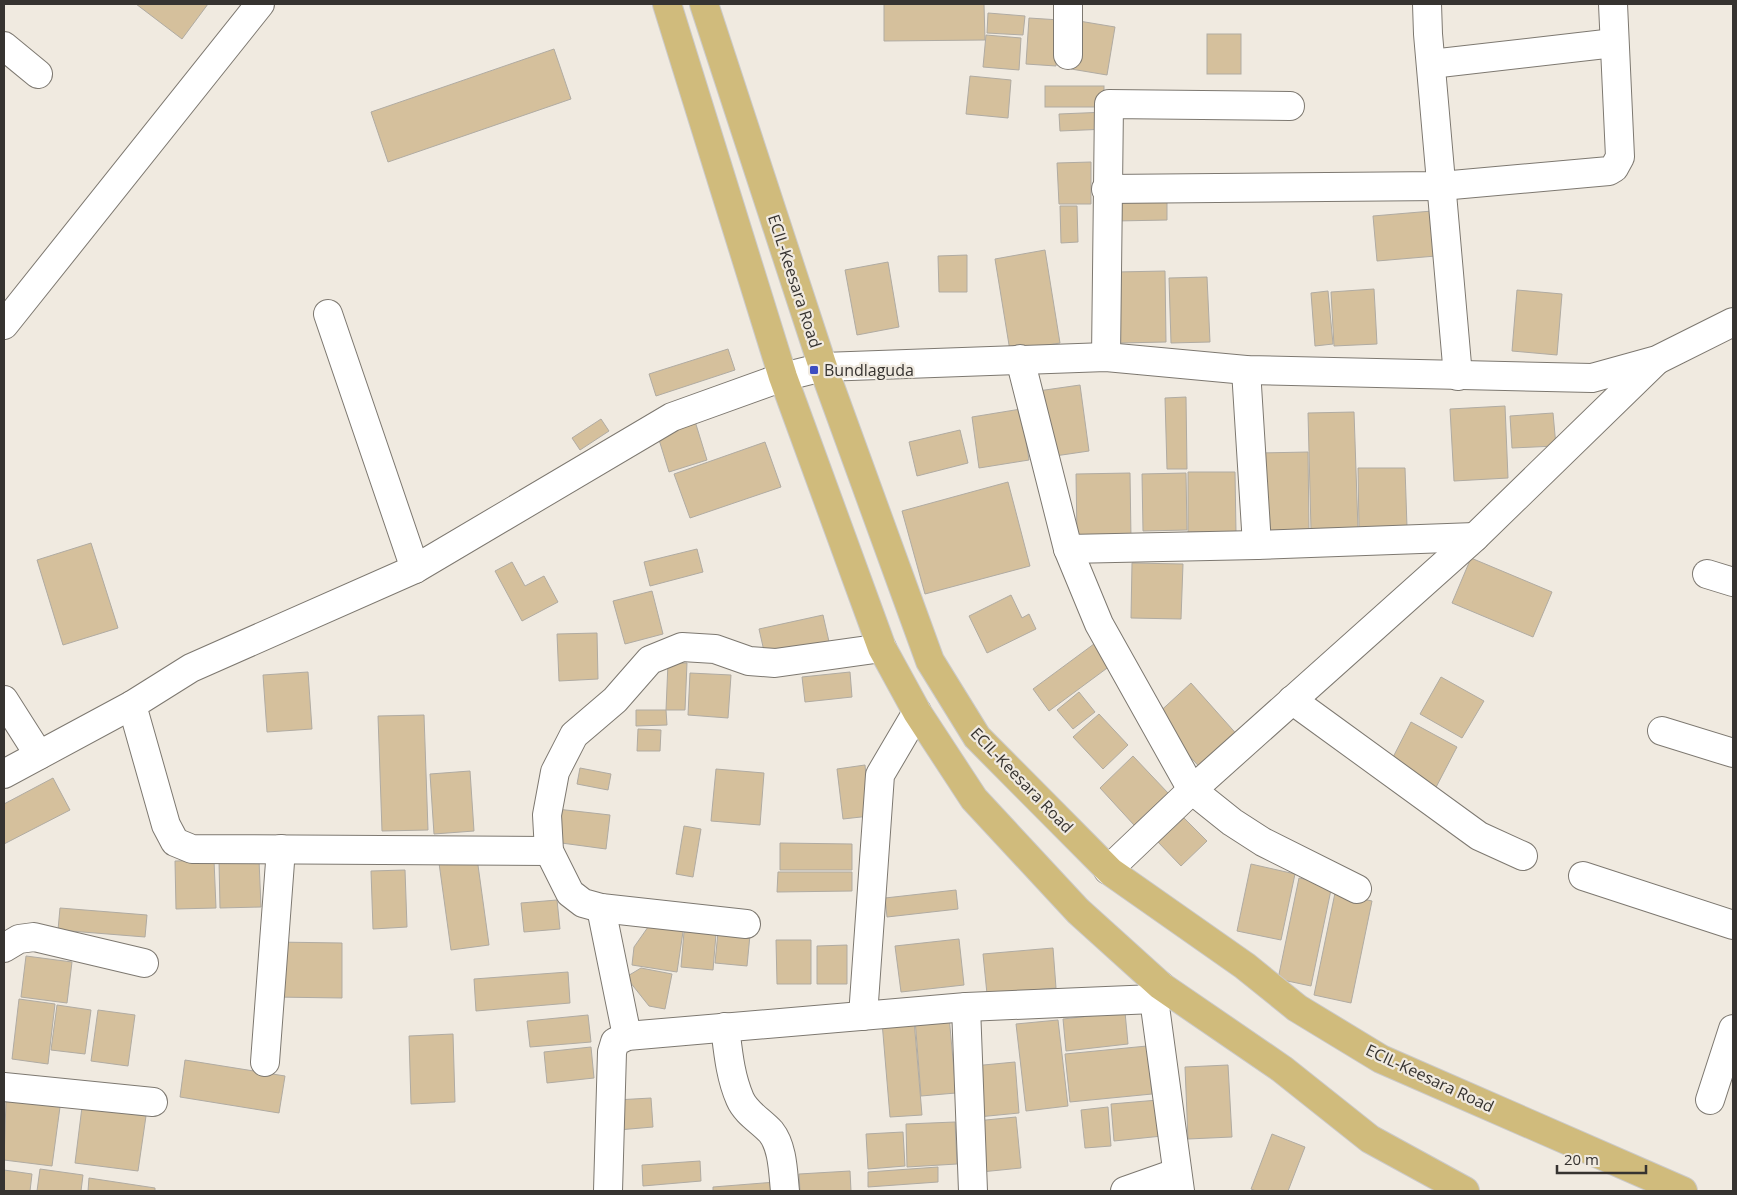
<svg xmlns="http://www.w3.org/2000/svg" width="1737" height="1195" font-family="'Open Sans',sans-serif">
  <rect width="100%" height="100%" fill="#f0eae0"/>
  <g fill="#d5c09c" stroke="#b0aba2">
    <path d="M136,4H208L182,39Z"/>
    <path d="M884,4H984L985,40L884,41Z"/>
    <path d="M988,13L1025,16L1023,35L987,33Z"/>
    <path d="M1029,18L1060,20L1056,66L1026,64Z"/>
    <path d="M1079,21L1115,27L1107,75L1071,69Z"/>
    <rect x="1207" y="34" width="34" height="40"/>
    <path d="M986,35L1021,38L1019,70L983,67Z"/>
    <path d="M554,49L571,99L388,162L371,112Z"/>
    <path d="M970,76L1011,80L1008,118L966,114Z"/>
    <rect x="1045" y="86" width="59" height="21"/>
    <path d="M1107,112L1108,129L1060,131L1059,114Z"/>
    <path d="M1091,162V204H1059L1057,163Z"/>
    <path d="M1167,202V220L1116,221V203Z"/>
    <path d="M1060,206H1077L1078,242L1061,243Z"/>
    <path d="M1432,211L1436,256L1377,261L1373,216Z"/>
    <path d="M1045,250L1060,343L1010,351L995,259Z"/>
    <path d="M967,255V292H939L938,256Z"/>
    <path d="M888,262L899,327L857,335L845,270Z"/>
    <path d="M1165,271L1166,342L1119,343L1117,272Z"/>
    <path d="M1207,277L1210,342L1171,343L1169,278Z"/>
    <path d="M1374,289L1377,344L1334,346L1331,292Z"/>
    <path d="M1517,290L1562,294L1557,355L1512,351Z"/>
    <path d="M1328,291L1333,344L1315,346L1311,293Z"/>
    <path d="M728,349L735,370L656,396L649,374Z"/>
    <path d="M1080,385L1089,451L1048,457L1038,391Z"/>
    <path d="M1186,397L1187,469H1167L1165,398Z"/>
    <path d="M1505,406L1508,478L1454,481L1450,409Z"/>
    <path d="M1021,409L1029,460L979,468L972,417Z"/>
    <path d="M1354,412L1358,529L1311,530L1308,413Z"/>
    <path d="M1553,413L1556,446L1512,448L1510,416Z"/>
    <path d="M694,418L707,460L669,472L656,430Z"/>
    <path d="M601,419L609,431L580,450L572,438Z"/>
    <path d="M960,430L968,463L917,476L909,442Z"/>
    <path d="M765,442L781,487L690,518L674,474Z"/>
    <path d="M1308,452L1309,530L1261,531L1260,453Z"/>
    <path d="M1358,468H1405L1407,527L1359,528Z"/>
    <path d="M1188,472H1235L1236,532H1188Z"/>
    <path d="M1130,473L1131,538H1077L1076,474Z"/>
    <path d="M1186,473L1187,530L1143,531L1142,474Z"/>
    <path d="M1008,482L1030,566L925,594L902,511Z"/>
    <path d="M91,543L118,628L63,645L37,560Z"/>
    <path d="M697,549L703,572L650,586L644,562Z"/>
    <path d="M1471,558L1552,592L1533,637L1452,603Z"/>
    <path d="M512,562L525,586L544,576L558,602L522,621L495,571Z"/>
    <path d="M1132,563L1183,564L1181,619L1131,618Z"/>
    <path d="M652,591L663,634L625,644L613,601Z"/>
    <path d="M1011,595L1022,618L1029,614L1036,629L987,653L969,616Z"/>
    <path d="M823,615L830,646L766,660L759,629Z"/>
    <path d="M597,633L598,679L559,681L557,634Z"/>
    <path d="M1098,641L1114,663L1049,711L1033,689Z"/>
    <path d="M668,663H687L685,710H666Z"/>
    <path d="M308,672L312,729L267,732L263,675Z"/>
    <path d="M850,672L852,697L805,702L802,677Z"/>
    <path d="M690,673L731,675L728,718L688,715Z"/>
    <path d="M1441,677L1484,701L1462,738L1420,714Z"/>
    <path d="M1191,683L1240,738L1204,772L1154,717Z"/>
    <path d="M1079,692L1095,712L1073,729L1057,710Z"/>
    <path d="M636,710H666L667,725L636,726Z"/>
    <path d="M1099,714L1128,745L1103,769L1073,737Z"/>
    <path d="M424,715L428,830L382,831L378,716Z"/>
    <path d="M1411,722L1457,747L1433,793L1387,769Z"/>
    <path d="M638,729L661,730L660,751H637Z"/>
    <path d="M1133,756L1168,793L1134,825L1100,788Z"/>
    <path d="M865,765L870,816L843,819L837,769Z"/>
    <path d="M580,768L611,774L608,790L577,784Z"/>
    <path d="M716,769L764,773L760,825L711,821Z"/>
    <path d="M470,771L474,831L434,834L430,774Z"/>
    <path d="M53,778L70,810L4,844V804Z"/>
    <path d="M557,809L610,815L606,849L554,842Z"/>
    <path d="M1184,818L1207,841L1181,866L1158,842Z"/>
    <path d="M684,826L701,829L693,877L676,874Z"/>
    <path d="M780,843L852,844V870H780Z"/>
    <path d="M477,858L489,945L451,950L439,863Z"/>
    <path d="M214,860L216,908L176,909L175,861Z"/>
    <path d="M259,860L261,907L220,908L219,861Z"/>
    <path d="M1251,864L1295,874L1281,940L1237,931Z"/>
    <path d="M405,870L407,927L373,929L371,871Z"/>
    <path d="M778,872H852V891L777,892Z"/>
    <path d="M1299,878L1332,885L1311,986L1278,979Z"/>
    <path d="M956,890L958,909L887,917L885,898Z"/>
    <path d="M1335,893L1372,901L1351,1003L1314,995Z"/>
    <path d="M557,900L560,929L524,932L521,903Z"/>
    <path d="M60,908L147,915L145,937L58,930Z"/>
    <path d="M653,920L684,925L677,972L632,965L634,947Z"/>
    <path d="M684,932L716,934L713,970L681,967Z"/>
    <path d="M718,932L750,935L747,966L715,963Z"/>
    <path d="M959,939L964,985L901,992L895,946Z"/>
    <path d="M776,940H811V984H777Z"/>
    <path d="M274,942L342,943V998L274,997Z"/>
    <path d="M847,945V984H817V946Z"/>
    <path d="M1053,948L1056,988L987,994L983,954Z"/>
    <path d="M26,956L72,962L67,1003L21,997Z"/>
    <path d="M641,968L672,974L665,1009L649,1006L626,977Z"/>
    <path d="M568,972L570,1003L476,1011L474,979Z"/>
    <path d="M19,999L55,1004L48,1064L12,1059Z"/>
    <path d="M57,1005L91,1010L85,1054L51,1050Z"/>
    <path d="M98,1010L135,1015L128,1066L91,1061Z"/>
    <path d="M1125,1012L1128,1044L1066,1051L1063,1019Z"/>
    <path d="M588,1015L591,1042L530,1047L527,1021Z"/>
    <path d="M949,1016L956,1093L921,1096L915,1019Z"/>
    <path d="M914,1020L922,1115L890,1117L882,1022Z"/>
    <path d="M1058,1020L1068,1106L1026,1111L1016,1024Z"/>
    <path d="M453,1034L455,1102L411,1104L409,1036Z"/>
    <path d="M1147,1046L1152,1094L1070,1102L1065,1054Z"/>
    <path d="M591,1047L594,1078L547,1083L544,1052Z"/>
    <path d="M185,1060L285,1076L279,1113L180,1097Z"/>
    <path d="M1015,1062L1019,1113L978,1117L973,1066Z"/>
    <path d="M1228,1065L1232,1137L1188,1139L1185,1067Z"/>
    <path d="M651,1098L653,1127L618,1130L616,1100Z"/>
    <path d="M6,1100L60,1107L52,1166L4,1160Z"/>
    <path d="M1158,1100L1162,1136L1114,1141L1111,1104Z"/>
    <path d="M82,1107L146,1116L138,1171L75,1163Z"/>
    <path d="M1108,1107L1111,1146L1085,1148L1081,1110Z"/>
    <path d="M1016,1117L1021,1168L981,1172L976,1121Z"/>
    <path d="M955,1122L957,1164L907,1167L906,1124Z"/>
    <path d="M903,1132L905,1166L868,1169L866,1134Z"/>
    <path d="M1272,1134L1305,1147L1288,1191H1256L1251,1189Z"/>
    <path d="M700,1161L701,1181L643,1186L642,1165Z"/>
    <path d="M938,1167V1182L868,1187V1172Z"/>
    <path d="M40,1169L83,1175L81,1191H37Z"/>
    <path d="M4,1170L32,1174L30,1191H4Z"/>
    <path d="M850,1171L851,1191H800L799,1174Z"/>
    <path d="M89,1178L155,1188V1191H88Z"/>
    <path d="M776,1182V1191H713V1187Z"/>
  </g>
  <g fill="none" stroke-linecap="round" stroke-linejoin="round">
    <defs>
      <g id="minor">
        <path d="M1427,4L1428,34L1458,376"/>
        <path d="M4,46L38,74"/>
        <path d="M1068,55V4"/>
        <path d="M1431,64L1614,43"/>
        <path d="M1106,189L1441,186L1609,171L1614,168L1620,157L1613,4"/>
        <path d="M328,314L415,569"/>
        <path d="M4,325L260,4"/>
        <path d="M1106,357L1109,104L1290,106"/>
        <path d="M1020,359L1068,549L1099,624L1192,790L1232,822L1263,842L1357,889"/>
        <path d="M1246,370L1257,545"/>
        <path d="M1068,549L1257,545L1475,537"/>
        <path d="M1707,574L1733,582"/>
        <path d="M4,700L39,755"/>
        <path d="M1292,700L1479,836L1523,856"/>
        <path d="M1662,731L1733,753"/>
        <path d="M4,774L132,705"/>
        <path d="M549,851L192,849L175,842L166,825L132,705L191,668L415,569L672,417L783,377L823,367L1106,357L1246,370L1592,378L1657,360L1733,322"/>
        <path d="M1108,870L1192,790L1475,537L1656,361"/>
        <path d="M1583,876L1733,925"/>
        <path d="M601,908L627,1036"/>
        <path d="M746,924L601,908L583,903L570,893L549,851L547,815L555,772L574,735L615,700L650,660L682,647L715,649L749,661L775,663L882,648"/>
        <path d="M4,948L19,939L34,937L144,963"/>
        <path d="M1154,999L1180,1191"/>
        <path d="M966,1007L973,1191"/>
        <path d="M863,1016L880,775L917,712"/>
        <path d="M725,1027C728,1051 730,1076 740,1099C746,1113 761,1121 771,1132C783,1147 783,1173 785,1191"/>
        <path d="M265,1062L281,849"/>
        <path d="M4,1087L153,1102"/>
        <path d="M1710,1100L1733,1029"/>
        <path d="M608,1191L612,1052L615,1042L627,1036L966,1007L1154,999L1161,986"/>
        <path d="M1125,1191L1176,1173"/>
      </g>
      <g id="major">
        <path d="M667,4L783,377L882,648L917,712L974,799L1078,911L1161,986L1282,1069L1370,1139L1465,1191"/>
        <path d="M704,4L823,367L930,661L977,737L1111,872L1245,966L1297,1008L1381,1059L1683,1191"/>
      </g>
    </defs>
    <use href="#minor" stroke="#7d7870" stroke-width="30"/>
    <use href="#major" stroke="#cbcac9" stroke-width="30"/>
    <use href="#minor" stroke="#fff" stroke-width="28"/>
    <use href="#major" stroke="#d0bb7c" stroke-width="28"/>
  </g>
  <rect fill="#3d4dc1" stroke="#f0eae0" stroke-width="2" x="809" y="365" width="10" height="10" rx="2.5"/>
  <g text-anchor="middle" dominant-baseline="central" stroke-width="4.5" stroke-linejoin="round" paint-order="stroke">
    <g font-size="16" fill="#363330" stroke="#f0eae0">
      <text transform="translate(795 281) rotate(72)">ECIL-Keesara Road</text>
      <text transform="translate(1022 780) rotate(46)">ECIL-Keesara Road</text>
      <text transform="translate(1430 1078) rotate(25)">ECIL-Keesara Road</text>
    </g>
    <g font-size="16" fill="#363330" stroke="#f0eae0" text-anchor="start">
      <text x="824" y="370">Bundlaguda</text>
    </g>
  </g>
  <rect width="1737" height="1195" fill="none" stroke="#363330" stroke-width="10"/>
  <path d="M1557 1165v8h89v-8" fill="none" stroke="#363330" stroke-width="2.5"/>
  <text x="1564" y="1165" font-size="15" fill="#363330" stroke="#f0eae0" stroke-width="4" paint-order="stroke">20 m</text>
</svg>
